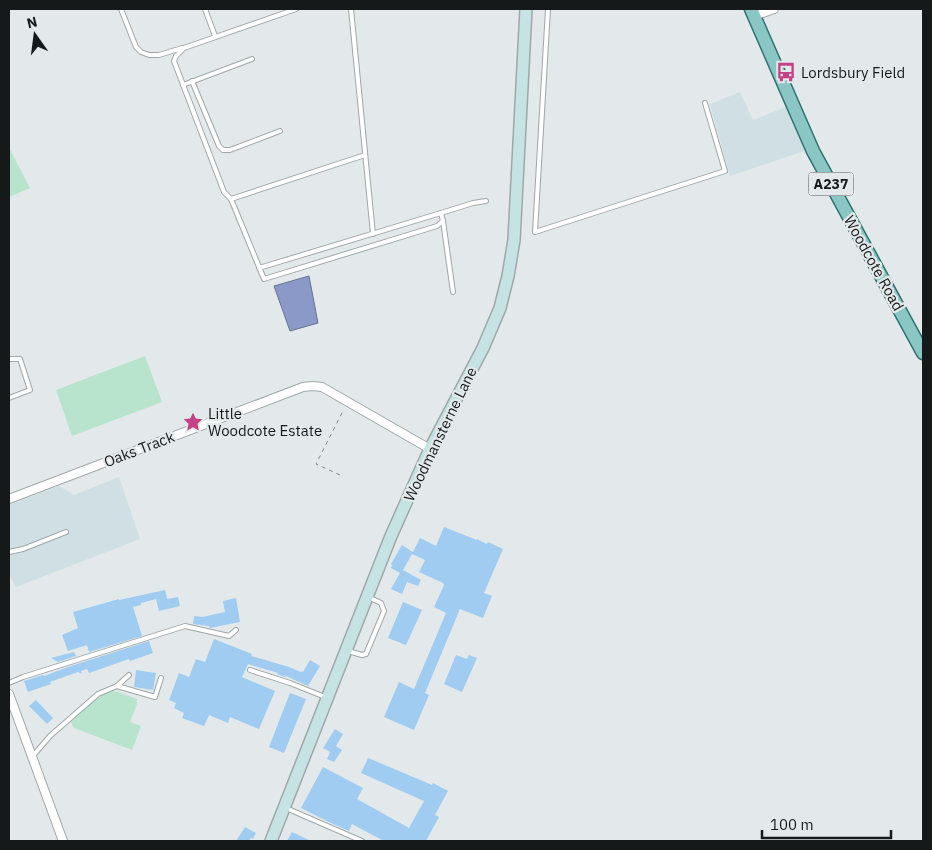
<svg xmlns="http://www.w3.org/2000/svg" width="932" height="850" font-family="'IBM Plex Sans',sans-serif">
  <rect width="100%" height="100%" fill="#e3e9eb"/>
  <g fill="#cfdfe3">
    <path d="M740,92L753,120L786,107L804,151L730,176L710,104Z"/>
    <path d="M119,477L140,539L16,587L9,574V505L59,486L74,495Z"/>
  </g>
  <g fill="#b8e3cd">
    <path d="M9,148L30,188L9,197Z"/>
    <path d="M145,356L162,402L72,436L56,390Z"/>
    <path d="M111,691L118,692L137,699V704L130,722L141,726L132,750L74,728L71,722C83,710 95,697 111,691Z"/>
  </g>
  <path fill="#8a99c7" stroke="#677393" d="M309,276L318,323L290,331L274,286Z"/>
  <g fill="#9fccf0">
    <path d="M444,527L477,540V539L487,544L488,542L503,549L484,593L492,596L483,618L460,609L425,693L429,695L414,730L384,717L399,682L414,689L446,613L434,607L444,585L443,583L419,572L425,560L412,554L403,570L421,580L418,586L407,582L402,594L391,589L400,573L391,568L392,565L391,564L402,545L413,552L420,538L436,546Z"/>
    <path d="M165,590L167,599L178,597L180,606L159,611L156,599L141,603V605L133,607L142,636L89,652L87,645L68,651L62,635L78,628L73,612L119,599V600Z"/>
    <path d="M236,598L240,622L210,628L209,626L193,624L194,616L202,617L225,612L223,601Z"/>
    <path d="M403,602L422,610L406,645L388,638Z"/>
    <path d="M214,639L252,654L251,656L289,667L301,672L302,671L303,672L310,660L320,666L308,686L286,676L285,677L277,674L278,673L248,664L242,677L275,691L259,729L230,717L228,723L209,715L204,726L182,718L184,713L174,708L176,703L169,700L179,673L189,677L196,659L205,662Z"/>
    <path d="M149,641L153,653L130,661L129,659L89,673L87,669L81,671L82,674L78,672L50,682L51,684L28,692L24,681L43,675L44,676L68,667Z"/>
    <path d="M74,652L76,656L58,662L51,658Z"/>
    <path d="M456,655L467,659L469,655L477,658L462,692L444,684Z"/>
    <path d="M136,670L156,673L153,690L134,687Z"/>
    <path d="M290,693L306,699L284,753L269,747Z"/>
    <path d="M36,700L53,718L47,724L29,706Z"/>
    <path d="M335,729L343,734L336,746L342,750L334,762L327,759L330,752L323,748Z"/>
    <path d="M368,758L432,785L433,783L448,791L435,815L439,817L426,841H384L352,824L349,831L331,823L301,808L323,767L363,788L357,799L409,828L424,801L361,773Z"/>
    <path d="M245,827L256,833L253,839L251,838L249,841H236Z"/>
    <path d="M292,832L311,841H287Z"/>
  </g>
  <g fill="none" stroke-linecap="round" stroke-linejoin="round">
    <defs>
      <g id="lane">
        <path d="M121,9L136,47L141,52L149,55H159L182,48"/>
        <path d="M205,9L215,36"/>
        <path d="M351,9L373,234"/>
        <path d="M548,9L535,232L725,171L705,103"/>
        <path d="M192,81L219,146L223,150H230L280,131"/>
        <path d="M183,85L252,59"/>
        <path d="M231,199L365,155"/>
        <path d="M441,213L473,203L486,201"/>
        <path d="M443,221L453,292"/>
        <path d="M259,268L441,213L443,221L437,226L264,279L231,199L224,192L174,61L176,56L184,48L296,9"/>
        <path d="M9,359H20L30,390L9,398"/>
        <path d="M9,552L23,549L66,532"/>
        <path d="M348,651L362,655L366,654L384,611L381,603L368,597"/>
        <path d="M250,670L290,683L325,697"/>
        <path d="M9,683L23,677L185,626L229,636L236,630"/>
        <path d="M117,686L129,675"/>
        <path d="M32,757L50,736L98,694L117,686L155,697L161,678"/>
        <path d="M286,808L362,841"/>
      </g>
      <g id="street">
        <path d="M754,16L774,9"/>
        <path d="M9,499L303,387L313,386L322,387L430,449"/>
        <path d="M9,694L63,841"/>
      </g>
      <path id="secondary" d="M271,841L391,536L430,449L483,348L500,308L508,276L514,240L526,9"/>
      <path id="primary" d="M751,9L813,151L923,353"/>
    </defs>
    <use href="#lane" stroke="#a0a7a8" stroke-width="6"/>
    <use href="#street" stroke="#a0a7a8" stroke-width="10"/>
    <use href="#secondary" stroke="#a0a7a8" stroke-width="14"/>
    <use href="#primary" stroke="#2f726f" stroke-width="15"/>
    <path stroke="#858a8b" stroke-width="1" stroke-dasharray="4 4" stroke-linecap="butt" d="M340,475L316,464L344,409"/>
    <use href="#lane" stroke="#fff" stroke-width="4"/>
    <use href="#street" stroke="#fff" stroke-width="8"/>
    <use href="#secondary" stroke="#c4e3e2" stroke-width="11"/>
    <use href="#primary" stroke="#8ac7c4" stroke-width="12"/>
  </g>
  <defs>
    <symbol id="bus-bare" viewBox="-9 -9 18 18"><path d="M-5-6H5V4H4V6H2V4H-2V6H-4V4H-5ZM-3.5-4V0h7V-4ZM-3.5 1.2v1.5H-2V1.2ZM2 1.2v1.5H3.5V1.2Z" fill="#c44186" stroke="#e3e9eb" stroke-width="2.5" paint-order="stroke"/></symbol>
    <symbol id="sight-bare" viewBox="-9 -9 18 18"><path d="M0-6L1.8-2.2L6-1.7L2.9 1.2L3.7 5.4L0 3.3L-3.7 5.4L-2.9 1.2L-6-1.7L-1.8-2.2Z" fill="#c44186" stroke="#e3e9eb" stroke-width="2.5" paint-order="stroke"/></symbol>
  </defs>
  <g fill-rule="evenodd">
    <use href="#bus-bare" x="772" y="58" width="28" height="28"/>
    <use href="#sight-bare" x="179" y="408" width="28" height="28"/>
  </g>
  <g text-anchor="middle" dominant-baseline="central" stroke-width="4.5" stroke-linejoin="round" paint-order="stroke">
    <rect fill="#e3e9eb" stroke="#545758" stroke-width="1" x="808.5" y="172.5" width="45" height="23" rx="4"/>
    <g font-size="14" font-weight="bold" fill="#161919">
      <text x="831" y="184">A237</text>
    </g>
    <g font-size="15" fill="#161919" stroke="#e3e9eb" text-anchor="start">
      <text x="801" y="72">Lordsbury Field</text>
      <text x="208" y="413">Little<tspan x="208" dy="17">Woodcote Estate</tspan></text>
    </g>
    <g font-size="15" fill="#161919" stroke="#e3e9eb">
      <text transform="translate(874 263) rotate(61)">Woodcote Road</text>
      <text transform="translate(440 434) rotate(-64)">Woodmansterne Lane</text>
      <text transform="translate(139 449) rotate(-21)">Oaks Track</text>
    </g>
  </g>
  <rect width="932" height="850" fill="none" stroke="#161919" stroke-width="20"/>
  <g transform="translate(35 35) rotate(346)" stroke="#e3e9eb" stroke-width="4" paint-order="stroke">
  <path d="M0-4L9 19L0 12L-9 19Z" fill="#161919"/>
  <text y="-8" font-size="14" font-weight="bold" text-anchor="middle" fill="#161919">N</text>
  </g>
  <path d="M762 830v8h129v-8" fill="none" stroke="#161919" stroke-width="2.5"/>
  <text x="770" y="830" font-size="15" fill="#161919" stroke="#e3e9eb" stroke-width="4" paint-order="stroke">100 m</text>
</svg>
